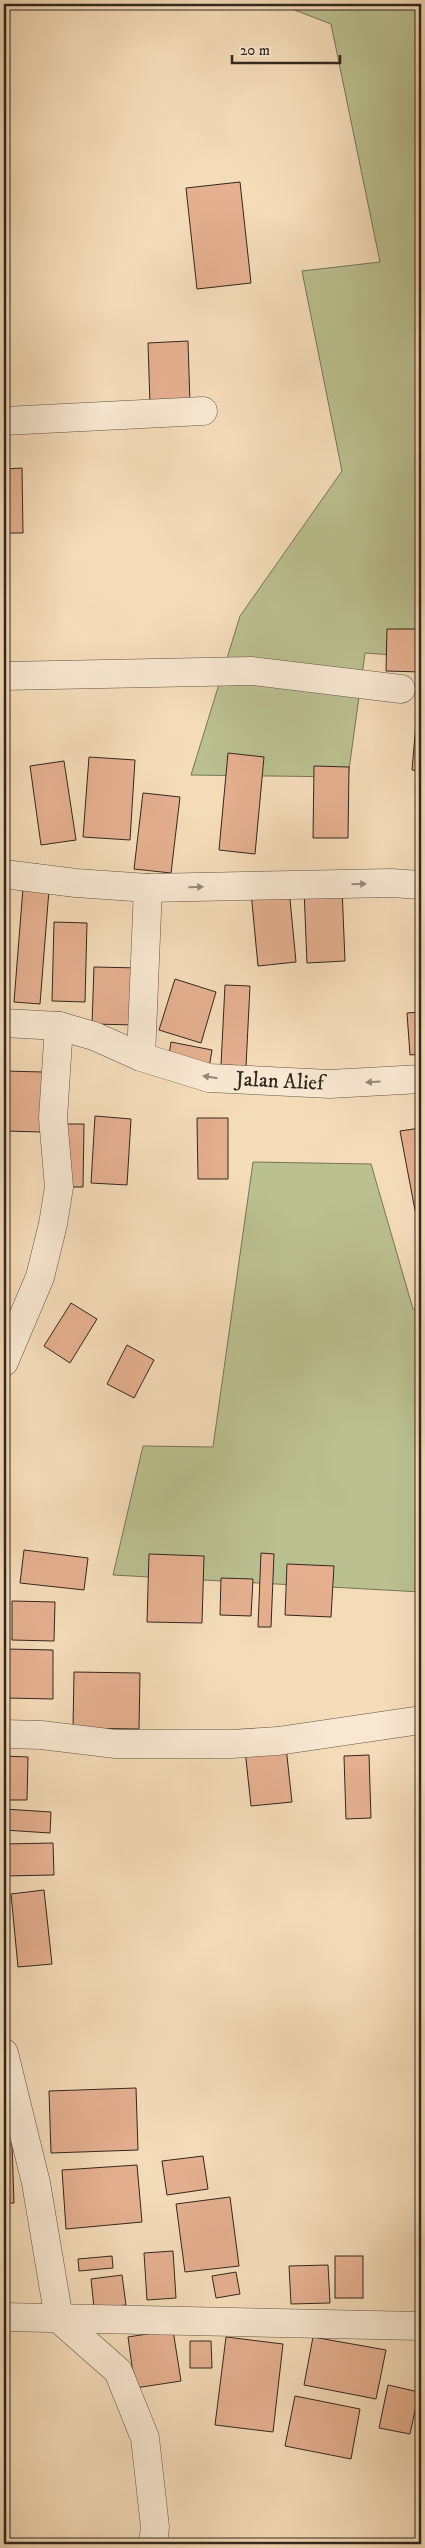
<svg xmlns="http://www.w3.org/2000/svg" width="425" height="2548" font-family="'IM FELL DW Pica',serif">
  <rect width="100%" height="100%" fill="#f5dcb9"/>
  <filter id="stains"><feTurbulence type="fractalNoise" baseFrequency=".004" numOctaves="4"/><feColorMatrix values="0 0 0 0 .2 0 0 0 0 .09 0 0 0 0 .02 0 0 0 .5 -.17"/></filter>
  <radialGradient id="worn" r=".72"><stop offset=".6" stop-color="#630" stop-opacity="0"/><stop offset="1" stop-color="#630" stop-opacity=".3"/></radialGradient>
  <g fill="#bbc090" stroke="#767458">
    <path d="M279,4H421V657L365,653L348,777L191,775L240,616L342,471L302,271L380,262L331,24Z"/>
    <path d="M253,1162L371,1164L413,1309H421V1592L113,1575L143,1446L213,1447Z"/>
  </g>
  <g fill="#e6b090" stroke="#32271f">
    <path d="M240,182L251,283L197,289L186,188Z"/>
    <path d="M188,341L190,404L150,405L148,343Z"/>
    <path d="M22,468L23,533H4V469Z"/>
    <path d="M387,629H421V672L386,671Z"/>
    <path d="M418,701H421V771L412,770Z"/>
    <path d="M228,753L264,757L255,854L219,850Z"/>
    <path d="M89,757L135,760L130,840L83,837Z"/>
    <path d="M64,761L76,840L41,845L30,766Z"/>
    <path d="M314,766L349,767L348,838H313Z"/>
    <path d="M143,793L180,797L171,873L134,869Z"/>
    <path d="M23,888L49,890L40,1004L14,1002Z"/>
    <path d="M342,888L345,961L307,963L304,890Z"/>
    <path d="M289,889L296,962L258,966L251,892Z"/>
    <path d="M54,922L87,923L85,1002L52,1001Z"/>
    <path d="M94,967L140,968L137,1025L92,1024Z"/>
    <path d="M175,979L216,992L201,1043L159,1030Z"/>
    <path d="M225,985L250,986L246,1066L221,1065Z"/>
    <path d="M421,1012V1054L410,1055L407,1013Z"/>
    <path d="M171,1042L212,1050L209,1068L168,1061Z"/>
    <path d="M4,1071L43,1072L42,1132L4,1131Z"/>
    <path d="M95,1116L131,1119L127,1185L91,1183Z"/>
    <path d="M197,1118H228V1179H198Z"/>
    <path d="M65,1124H84L83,1187H64Z"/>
    <path d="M421,1128V1242L400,1131Z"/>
    <path d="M71,1303L97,1319L70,1363L44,1346Z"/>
    <path d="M127,1345L154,1360L134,1398L107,1384Z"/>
    <path d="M24,1550L88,1558L84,1590L20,1583Z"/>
    <path d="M261,1553L274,1554L271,1627H258Z"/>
    <path d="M149,1554L204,1556L202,1623L147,1622Z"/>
    <path d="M287,1564L334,1566L331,1617L285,1615Z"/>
    <path d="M221,1578L253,1579L251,1616L220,1615Z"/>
    <path d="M12,1601L55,1602L54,1641L12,1640Z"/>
    <path d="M6,1649L53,1650V1699L6,1698Z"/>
    <path d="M74,1672L140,1673L139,1729L73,1728Z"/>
    <path d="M286,1747L292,1802L251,1806L245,1750Z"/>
    <path d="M369,1755L371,1818L346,1819L344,1756Z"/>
    <path d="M4,1756L28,1757L27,1800H4Z"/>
    <path d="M4,1809L51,1812L50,1833L4,1830Z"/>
    <path d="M53,1843L54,1875L4,1876V1844Z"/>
    <path d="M44,1890L52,1964L18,1967L11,1894Z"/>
    <path d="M136,2088L138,2150L51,2153L49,2091Z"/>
    <path d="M4,2144H12L14,2203H4Z"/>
    <path d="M203,2156L208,2189L167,2195L162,2161Z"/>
    <path d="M137,2165L142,2222L66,2229L62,2170Z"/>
    <path d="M230,2197L239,2266L185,2272L176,2204Z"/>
    <path d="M173,2251L176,2298L147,2300L144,2253Z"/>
    <path d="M112,2256L113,2268L79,2271L78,2259Z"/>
    <rect x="335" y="2256" width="28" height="42"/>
    <path d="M328,2265L330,2303L291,2304L289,2266Z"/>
    <path d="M236,2272L240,2294L216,2298L212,2276Z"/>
    <path d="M122,2275L126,2305L94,2308L91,2279Z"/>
    <path d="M173,2330L181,2381L135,2388L128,2337Z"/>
    <path d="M226,2337L283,2344L273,2432L215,2425Z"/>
    <path d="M313,2337L386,2350L376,2399L304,2385Z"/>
    <path d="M190,2341H211L212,2368H190Z"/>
    <path d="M388,2385L419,2392L410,2434L379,2428Z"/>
    <path d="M295,2396L360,2409L351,2459L285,2446Z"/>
  </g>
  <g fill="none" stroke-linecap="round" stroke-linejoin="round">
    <defs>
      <g id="minor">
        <path d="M4,421L203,411"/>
        <path d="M4,676L252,671L401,689"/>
        <path d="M4,874L76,883L148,888L391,883L421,885"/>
        <path id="s1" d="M4,1023L59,1026L94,1036L141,1057L209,1078L330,1084L421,1079"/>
        <path d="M141,1057L148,888"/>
        <path d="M4,1362L40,1277L53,1224L59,1187L53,1118L59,1026"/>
        <path d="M4,1734L41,1735L116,1744H231L278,1741L421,1720"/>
        <path d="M4,2053L36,2183L59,2319L118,2371L145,2438L155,2527L153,2544"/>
        <path d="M4,2317L421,2326"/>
      </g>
    </defs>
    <use href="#minor" stroke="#635446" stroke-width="29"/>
    <use href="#minor" stroke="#f8e8d2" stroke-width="28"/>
  </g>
  <defs><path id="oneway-solid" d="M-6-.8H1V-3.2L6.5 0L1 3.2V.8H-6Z" transform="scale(1.25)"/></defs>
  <g fill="#958878">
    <use href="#oneway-solid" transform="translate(359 884) rotate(-1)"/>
    <use href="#oneway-solid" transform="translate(196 887) rotate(-1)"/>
    <use href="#oneway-solid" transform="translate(210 1077) rotate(-171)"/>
    <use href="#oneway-solid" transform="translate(373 1082) rotate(176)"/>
  </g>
  <g text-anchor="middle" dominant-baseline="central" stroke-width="4" stroke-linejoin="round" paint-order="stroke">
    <g font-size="21" fill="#32271f" stroke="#f8e8d2">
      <text stroke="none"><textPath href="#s1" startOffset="285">Jalan Alief</textPath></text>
    </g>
  </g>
  <rect width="425" height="2548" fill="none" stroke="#f5dcb9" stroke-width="20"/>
  <rect x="5" y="5" width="415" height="2538" fill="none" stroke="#32271f" stroke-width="2.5"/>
  <rect x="10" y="10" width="405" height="2528" fill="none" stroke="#32271f"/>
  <path d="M232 55v8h108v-8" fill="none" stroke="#32271f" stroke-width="2.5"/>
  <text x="240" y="55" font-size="15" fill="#32271f" stroke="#f8e8d2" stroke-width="4" paint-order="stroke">20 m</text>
  <rect width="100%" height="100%" filter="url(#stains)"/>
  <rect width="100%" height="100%" fill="url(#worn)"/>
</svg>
